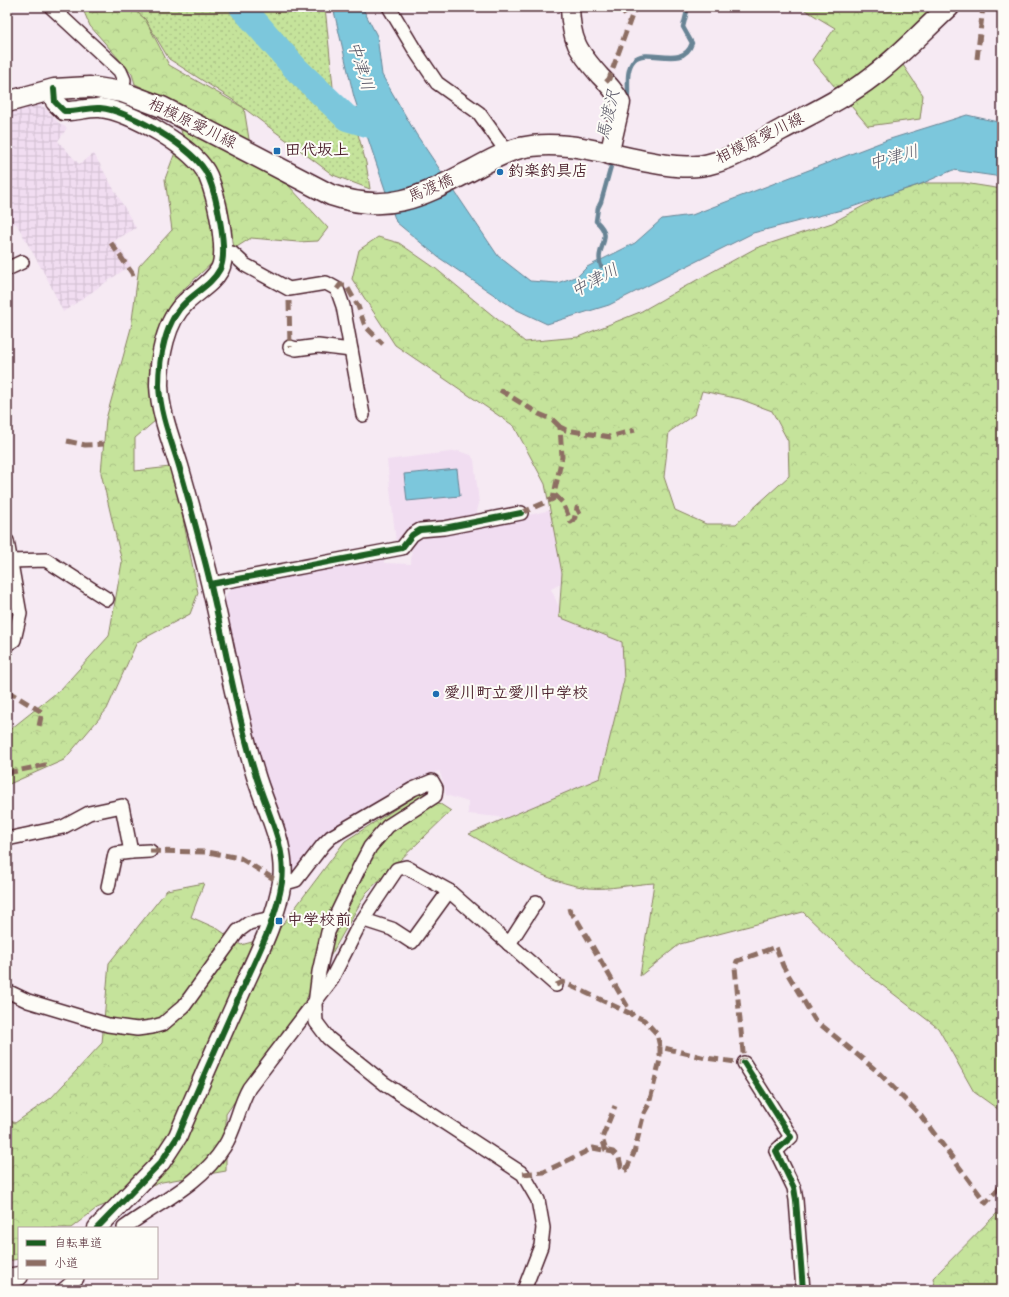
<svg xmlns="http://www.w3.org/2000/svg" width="1009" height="1297" font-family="'Indie Flower','Klee One',sans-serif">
  <defs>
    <pattern id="industrial-grid" width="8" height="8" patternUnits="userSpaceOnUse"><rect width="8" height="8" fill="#f1ddf1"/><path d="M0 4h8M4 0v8" fill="none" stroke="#d0bdcf"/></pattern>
    <pattern id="grass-dots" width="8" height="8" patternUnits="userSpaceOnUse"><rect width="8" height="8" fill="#c5e39b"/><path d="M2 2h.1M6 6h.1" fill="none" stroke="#abc286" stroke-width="1.8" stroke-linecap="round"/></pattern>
    <pattern id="forest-crowns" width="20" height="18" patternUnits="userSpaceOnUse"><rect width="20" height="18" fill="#c5e39b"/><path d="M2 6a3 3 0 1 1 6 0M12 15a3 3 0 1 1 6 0" fill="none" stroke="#abc286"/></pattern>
  </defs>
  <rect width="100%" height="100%" fill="#f6eaf3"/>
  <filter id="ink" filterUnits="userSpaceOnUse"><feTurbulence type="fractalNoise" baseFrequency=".025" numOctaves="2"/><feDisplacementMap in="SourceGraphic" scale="8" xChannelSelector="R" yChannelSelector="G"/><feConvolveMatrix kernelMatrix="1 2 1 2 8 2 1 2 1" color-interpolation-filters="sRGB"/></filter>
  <g filter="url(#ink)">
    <g fill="#f1ddf1">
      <path d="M458,451L471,455L474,460L479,503L476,515L396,543L387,460Z"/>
      <path d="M551,510L568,580L551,589L559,607L622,627L632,658L590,826L468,814V802L446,795L443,781L439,771L400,787L318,839L294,874H292L290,849L266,786L223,610L227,593L232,588L245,585V582L373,558L384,559V563L411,564L412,543L420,539Z"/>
    </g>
    <path fill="url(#industrial-grid)" d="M36,102L45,108L59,123L67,128L58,141L79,164L94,154L136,228L114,241L131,265L63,312L49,282L16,223L7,228V165L14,149L7,134V109Z"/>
    <g fill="url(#grass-dots)" stroke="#888163">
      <path d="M131,7H233L286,66L358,134L366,163L370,189L333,175L233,100L169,59L145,19Z"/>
      <path d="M252,7H325L333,87L295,57Z"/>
    </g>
    <g fill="url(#forest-crowns)" stroke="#888163" fill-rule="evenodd">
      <path d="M82,7H131L145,19L169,65L244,108L253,164L288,185L328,228L318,241L298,242L251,238L213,262L174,298L149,365L155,421L135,438V471L170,467L175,479L198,593L190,614L137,642L107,709L64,760L7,785V732L61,689L109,636L122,562L101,473L106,419L131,328L139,266L172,230L165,179L182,134L174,103L135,84L132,74L90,26Z"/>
      <path d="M800,7H939L901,62L923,95L920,119L868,126L812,60L835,28Z"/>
      <path d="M925,183H964L1002,189V1112L974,1092L938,1028L865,972L803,912L680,944L640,976L654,883C634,884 608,890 589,888C545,883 507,856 469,834L600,778L624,680L622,642L559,617L562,573L545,484L514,426L395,345L352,279L359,250L378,237L399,243L435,268L525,342L578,337L640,312L695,281L756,248L832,223L876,199ZM702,391L740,399L772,411L788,441L789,476L736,524H706L675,510L664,477L669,432L695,414Z"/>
      <path d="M422,792L451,811L366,893L305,1001L226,1114V1171L162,1182L97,1208L71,1228H19V1259L7,1261V1119L15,1123L51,1098L102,1043L109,963L167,890L204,883L191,917L218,929L241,945L274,936L345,841Z"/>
      <path d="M1002,1208V1290H936L933,1278Z"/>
    </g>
    <g fill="#7cc7dc" stroke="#688495">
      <path d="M333,7H362L377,36L382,75L416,134L498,256L530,281L557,283L578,276L587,267L635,243L662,219L692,215L887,140L967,115L1002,123V177L953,170L921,184L849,208L753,233L609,305L547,324L515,309L438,257L396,222L354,97Z"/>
      <path d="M457,469L460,496L407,501L404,474Z"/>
    </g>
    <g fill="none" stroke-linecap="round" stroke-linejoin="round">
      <g stroke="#688495" stroke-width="4.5">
        <path d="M627,103C630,90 624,71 634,60C647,46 683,71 692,43L683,27L688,7"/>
        <path d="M601,266C594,246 616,239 596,221L598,208L601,202L613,159"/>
      </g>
      <path stroke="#7cc7dc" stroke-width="26" d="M242,7L297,70L347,118L384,129"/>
      <defs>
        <g id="street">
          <path d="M51,7L120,71L124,80L122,92"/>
          <path d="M389,7L416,52L437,83L479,113L507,152"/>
          <path d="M224,253H232L245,265L289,289L326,283L337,289L343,306L363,415"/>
          <path d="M7,269L22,262"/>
          <path d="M290,347L296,349L318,346L351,350"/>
          <path d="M7,541L20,614L14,640L7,644"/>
          <path d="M7,564L10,561L46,560L107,599"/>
          <path d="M211,584L402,548L412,535L420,530L444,528L521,513"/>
          <path d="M7,839L63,827L89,813L122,806L131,852L150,851"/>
          <path d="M282,884L296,880L323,845L331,837L413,789L432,781L436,788L435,796L388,826L370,847L359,868L328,932L319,972L315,1004L316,1022L328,1038L385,1084L523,1174L538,1200L543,1228L541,1246L524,1290"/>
          <path d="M108,887L115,854L131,852"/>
          <path d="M364,920L392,929L412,942L449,891"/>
          <path d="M509,944L536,902"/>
          <path d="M7,991L28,1001L108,1025L137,1029L152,1027L163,1024L184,1006L238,931L249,923L272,918"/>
          <path d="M744,1063L791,1137L776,1151L794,1188L796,1200L803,1290"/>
          <path d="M124,1228C159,1202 200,1185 224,1147C236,1129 238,1107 249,1088L330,982L358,927L397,869L406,867L449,891L556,985"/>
          <path d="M63,1290L77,1278"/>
        </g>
        <g id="secondary">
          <path d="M570,7C571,41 578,51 600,76C608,84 616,92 621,103L609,155"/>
          <path d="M54,89L55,102L64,111C76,112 88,107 100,108C129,110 197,149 208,176C216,195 229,251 220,269C212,284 197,291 186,302C165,321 159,358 159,385C160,413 171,440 179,466C188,497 196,527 204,558C223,629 233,702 255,773C265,808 287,845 282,882C276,921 256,958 240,994C219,1041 198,1088 178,1136L161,1162L97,1228"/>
          <path d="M7,1278L19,1276"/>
        </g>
        <path id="primary" d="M7,102L54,89L90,87L122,92L162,107L331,195C390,215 422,196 474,169C489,161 504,152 520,148C571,136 625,162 676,166C688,167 701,167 713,163C737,157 759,142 781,130C812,113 845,98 873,76C900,56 924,30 949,7"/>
      </defs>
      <use href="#street" stroke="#4a1f2b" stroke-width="16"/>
      <use href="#secondary" stroke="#4a1f2b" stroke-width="21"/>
      <use href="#primary" stroke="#4a1f2b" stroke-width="23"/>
      <use href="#street" stroke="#fdfcf7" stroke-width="13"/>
      <use href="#secondary" stroke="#fdfcf7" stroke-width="18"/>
      <use href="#primary" stroke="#fdfcf7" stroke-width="20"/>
      <g stroke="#8d6e63" stroke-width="5" stroke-dasharray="10 5" stroke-linecap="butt">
        <path d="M620,7L629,21"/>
        <path d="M977,59L983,7"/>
        <path d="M606,82L609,79L635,7"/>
        <path d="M111,243L132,273L134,279"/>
        <path d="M337,289L340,285H346L358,306L365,326L383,344"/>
        <path d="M289,301L290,347"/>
        <path d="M500,390L539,414L553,420L560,427"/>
        <path d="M67,441L85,445L104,444"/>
        <path d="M555,495L563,503L571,522L574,520L577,508L580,514"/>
        <path d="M521,513L553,499L562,457L560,427L566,430L610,437L635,430"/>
        <path d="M7,691L42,712L38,731"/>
        <path d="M7,773L50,764"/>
        <path d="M150,851L208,852L240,858L282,884"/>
        <path d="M569,908L570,912L577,920L633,1016"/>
        <path d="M556,985L563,982L644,1020L657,1034L660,1047L706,1058L744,1063L735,967L737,961L776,947L783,966L815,1020L877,1071L921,1116L986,1203L1002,1184"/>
        <path d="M606,1151L602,1138L615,1106"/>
        <path d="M523,1174L544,1172L593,1148L613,1152L619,1158L622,1170H626L634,1153L644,1113L649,1104L660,1060V1047"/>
      </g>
      <defs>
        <g id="cycleway">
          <path d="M54,89L55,102L64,111C76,112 88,107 100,108C129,110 197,149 208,176C216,195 229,251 220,269C212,284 197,291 186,302C165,321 159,358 159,385C160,413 171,440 179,466C188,497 196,527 204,558C223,629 233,702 255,773C265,808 287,845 282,882C276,921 256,958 240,994C219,1041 198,1088 178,1136L161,1162L97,1228"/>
          <path d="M211,584L402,548L412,535L420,530L444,528L521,513"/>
          <path d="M744,1063L791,1137L776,1151L794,1188L796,1200L803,1290"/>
        </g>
      </defs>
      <use href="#cycleway" stroke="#fdfcf7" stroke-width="8"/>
      <use href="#cycleway" stroke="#1b5e20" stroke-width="6"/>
    </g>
  </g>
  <g fill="#1f6fb2" stroke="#fdfcf7" stroke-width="1.5">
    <rect x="273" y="147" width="8" height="8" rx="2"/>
    <circle cx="500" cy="172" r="4"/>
    <circle cx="436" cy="694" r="4"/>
    <rect x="275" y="917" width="8" height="8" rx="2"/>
  </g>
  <g text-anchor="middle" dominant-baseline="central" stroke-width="4" stroke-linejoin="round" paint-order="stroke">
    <g font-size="16" fill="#4a1f2b" stroke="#fdfcf7">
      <text transform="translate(192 124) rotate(26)">相模原愛川線</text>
      <text transform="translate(760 139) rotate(-26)">相模原愛川線</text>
      <text transform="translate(431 189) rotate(-23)">馬渡橋</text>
    </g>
    <g font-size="16" font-weight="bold" fill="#4a1f2b" stroke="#fdfcf7" text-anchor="start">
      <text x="285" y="151">田代坂上</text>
      <text x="508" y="172">釣楽釣具店</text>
      <text x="444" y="694">愛川町立愛川中学校</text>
      <text x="287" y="921">中学校前</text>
    </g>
    <g font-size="17" font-style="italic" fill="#5c5a69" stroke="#fdfcf7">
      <text transform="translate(360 66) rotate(73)">中津川</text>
      <text transform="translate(609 115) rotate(-77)">馬渡沢</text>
      <text transform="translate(894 158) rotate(-15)">中津川</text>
      <text transform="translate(595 281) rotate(-28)">中津川</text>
    </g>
  </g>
  <rect width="1009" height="1297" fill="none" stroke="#fdfcf7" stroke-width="24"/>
  <rect x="12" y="12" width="985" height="1273" fill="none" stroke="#4a1f2b" stroke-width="1.5" filter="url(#ink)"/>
  <rect x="18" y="1227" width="140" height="52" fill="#fdfcf7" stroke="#b5a4a5"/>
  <rect x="26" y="1240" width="20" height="6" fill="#1b5e20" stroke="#b5a4a5"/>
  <text x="54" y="1247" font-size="12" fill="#4a1f2b">自転車道</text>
  <rect x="26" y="1260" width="20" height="6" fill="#8d6e63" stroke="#b5a4a5"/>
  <text x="54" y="1267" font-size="12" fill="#4a1f2b">小道</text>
</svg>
